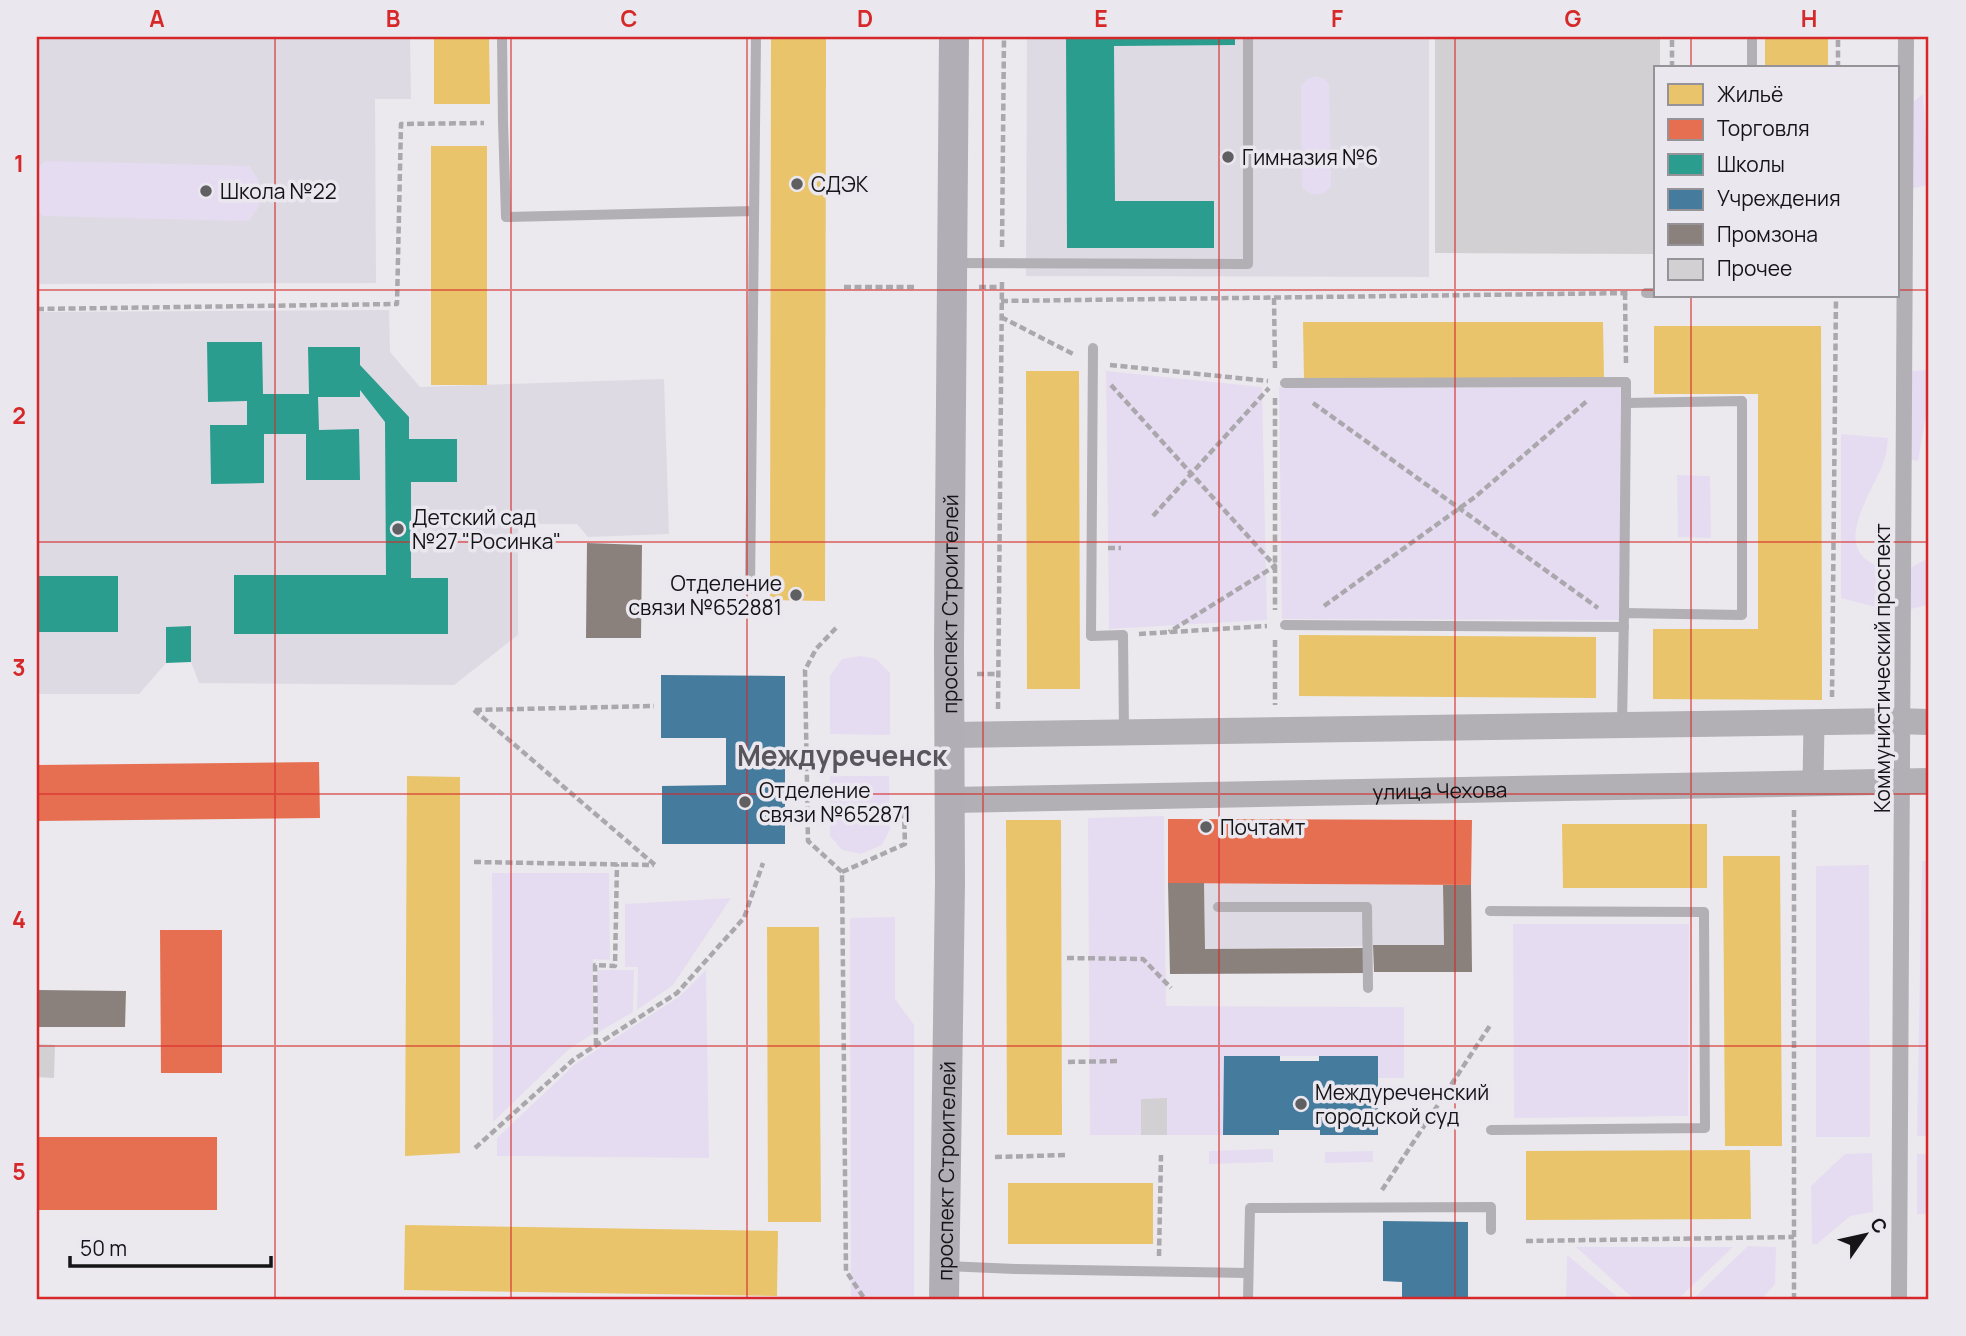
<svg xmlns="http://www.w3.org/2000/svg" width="1966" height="1336" font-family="Manrope,sans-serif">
  <rect width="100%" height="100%" fill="#ebe9ed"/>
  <g fill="#dedae3">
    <path d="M37,37H410L411,99H375L376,283L37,284Z"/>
    <path d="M1027,37H1429V277L1026,276Z"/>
    <path d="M389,310L390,352L420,387L664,379L669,534L588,537L577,524H518V635L454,685L199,683L191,662V626H180L166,627V663L139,694H37V312Z"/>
    <path d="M1204,883L1443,885L1444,945L1205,949Z"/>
  </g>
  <g fill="#e6dcf1">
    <path d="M1316,76L1324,79L1329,84L1331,187C1321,197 1313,197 1302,187L1301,85L1308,79Z"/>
    <path d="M1923,94L1929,182L1927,185L1910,189V105Z"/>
    <path d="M45,161L249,166C265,188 267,200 248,221L43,216L37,209V168Z"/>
    <path d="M1929,370V398L1918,461L1899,457L1910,371Z"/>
    <path d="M1106,371L1262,387L1267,620L1109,629Z"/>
    <path d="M1279,387L1623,388L1619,620L1282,619Z"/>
    <path d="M1841,434L1888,438C1887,444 1887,450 1886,455C1877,489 1824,550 1883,568V609L1841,598Z"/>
    <path d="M1677,475L1710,476L1711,538L1678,537Z"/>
    <path d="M1929,558V604L1908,610V569Z"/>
    <path d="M861,656L876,659L890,673V735L830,734V676L842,659Z"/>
    <path d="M830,776H889L890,829L882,845L861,854L842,850L830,836Z"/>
    <path d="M1164,816L1166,1006L1404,1007V1078H1378V1056H1224L1223,1135H1090L1088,818Z"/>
    <path d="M1922,861H1929V1136H1917Z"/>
    <path d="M1869,865L1870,1137H1816V866Z"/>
    <path d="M492,873H609L610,960L593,959L594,1033L568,1050L493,1122Z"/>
    <path d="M731,898L673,985L637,1010L638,967H625V904Z"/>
    <path d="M895,917V999L914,1025V1296H851L850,918Z"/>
    <path d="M1513,924H1689L1688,1116L1514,1118Z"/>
    <path d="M597,970H634L633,1012L597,1033Z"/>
    <path d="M706,970L709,1158L497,1156V1138L575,1064L680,996Z"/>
    <path d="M1273,1149V1162L1209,1164V1151Z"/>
    <path d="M1373,1151V1162L1325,1163V1152Z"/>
    <path d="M1872,1153L1873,1212L1850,1216L1817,1244H1812L1811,1186L1845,1154Z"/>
    <rect x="1917" y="1154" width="12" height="60"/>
    <path d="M1748,1246L1776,1247L1775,1284L1762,1299H1693Z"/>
    <path d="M1576,1247H1733L1678,1299H1634Z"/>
    <path d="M1567,1255L1620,1299H1566Z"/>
  </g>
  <g fill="#e9c46a">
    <path d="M434,37H489L490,104H434Z"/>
    <path d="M771,37H826L825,601L770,600Z"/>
    <rect x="1765" y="37" width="63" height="31"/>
    <rect x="431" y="146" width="56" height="239"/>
    <path d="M1303,322H1603L1604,380H1304Z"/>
    <path d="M1654,326H1821L1822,700L1653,699V629H1758V394H1654Z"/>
    <path d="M1026,371H1079L1080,689H1027Z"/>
    <path d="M1299,635L1596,637V698L1299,696Z"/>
    <path d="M407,776L460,777V1153L405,1156Z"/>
    <path d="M1006,820H1061L1062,1135H1007Z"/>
    <path d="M1562,824H1707V888H1563Z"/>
    <path d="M1723,856H1780L1782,1146H1725Z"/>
    <path d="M767,927H819L821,1222H768Z"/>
    <path d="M1750,1150L1751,1219L1526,1220V1151Z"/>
    <rect x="1008" y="1183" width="145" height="61"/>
    <path d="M405,1225L778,1231L777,1296L404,1290Z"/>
  </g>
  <g fill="#e76f51">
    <path d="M319,762L320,818L37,821V765Z"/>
    <path d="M1168,819L1472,820L1471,885L1168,883Z"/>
    <path d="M160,930H222V1073H161Z"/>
    <rect x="37" y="1137" width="180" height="73"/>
  </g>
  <g fill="#2a9d8f">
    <path d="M1066,37H1235V45L1114,46L1115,201H1214V248H1067Z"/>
    <path d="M207,342H262L263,394H309L308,347H360V365L409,417V439H457V482H411V578H448V634H234V575H386L385,422L360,390V397H318L319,430L359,429L360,480H306V434H264V483L211,484L210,425H247V401L208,402Z"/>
    <rect x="37" y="576" width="81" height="56"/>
    <path d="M191,626V662L166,663V627Z"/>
  </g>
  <g fill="#457b9d">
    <path d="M661,675L785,676V844H662V786L726,785V738H661Z"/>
    <path d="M1224,1056H1280V1061H1319V1056H1378V1135H1320V1130H1279V1135H1223Z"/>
    <path d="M1383,1221L1468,1222V1299H1402V1282L1383,1281Z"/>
  </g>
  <g fill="#8a817c">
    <path d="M587,543L642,545L641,638H586Z"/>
    <path d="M1168,883H1204L1205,949L1364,948V973L1170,974Z"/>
    <path d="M1443,885H1471L1472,972H1374L1373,945H1444Z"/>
    <path d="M37,990L126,991L125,1027H37Z"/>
  </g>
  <g fill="#d2d0d3">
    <path d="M1435,37H1660V68H1656V254L1435,253Z"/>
    <path d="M37,1044L55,1045L54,1078L37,1077Z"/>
    <path d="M1167,1098V1135H1141V1099Z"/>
  </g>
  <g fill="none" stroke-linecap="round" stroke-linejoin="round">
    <g stroke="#aaa8ac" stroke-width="4.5" stroke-dasharray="7 3.5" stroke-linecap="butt">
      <path d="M1672,68V37"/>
      <path d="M1838,68V37"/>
      <path d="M1002,247L1004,37"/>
      <path d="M844,287H917"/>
      <path d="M979,287H1002"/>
      <path d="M1625,293L1626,364"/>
      <path d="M1274,298L1275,369"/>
      <path d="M1001,301L1631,293"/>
      <path d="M37,309L397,304L401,124L484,123"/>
      <path d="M1001,317L1075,355"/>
      <path d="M1110,365L1268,381"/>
      <path d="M1111,385L1275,566L1169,632"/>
      <path d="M1275,398V610"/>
      <path d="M1313,403L1598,608"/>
      <path d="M1153,516L1269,388"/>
      <path d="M1108,548H1121"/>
      <path d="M1324,606L1475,497L1587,401"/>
      <path d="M836,628L816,649L805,670L808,841L842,872L846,1271L864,1298"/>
      <path d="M1139,634L1267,626"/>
      <path d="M1275,640V705"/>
      <path d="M977,674H998"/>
      <path d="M1832,697L1836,296"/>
      <path d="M998,709L1002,280"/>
      <path d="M474,710L655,865"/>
      <path d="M475,710L654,706"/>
      <path d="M807,759L903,754"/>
      <path d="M1794,810V1299"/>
      <path d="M474,862L654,865"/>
      <path d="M842,872L905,844L904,813"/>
      <path d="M1067,958L1143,959L1171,988"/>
      <path d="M596,1045L595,965L615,966L617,864"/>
      <path d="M1068,1062L1119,1061"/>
      <path d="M475,1148L573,1060L677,993L744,918L763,863"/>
      <path d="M995,1157L1068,1155"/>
      <path d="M1382,1190L1491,1024"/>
      <path d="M1526,1241L1794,1237"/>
      <path d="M1159,1256L1161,1155"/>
    </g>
    <g stroke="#b2afb5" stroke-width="10">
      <path d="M502,37L503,122L506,217L754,211"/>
      <path d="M1752,68V37"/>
      <path d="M954,263L1248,264V37"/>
      <path d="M1646,293H1656"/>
      <path d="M1093,348L1091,636L1123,635L1124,732"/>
      <path d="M1285,383L1626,382V403L1742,401V615L1624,613L1622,725"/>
      <path d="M750,589L756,37"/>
      <path d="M1624,613L1626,403"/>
      <path d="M1285,625L1624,627"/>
      <path d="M1218,907H1367L1368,988"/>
      <path d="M1490,911L1704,912L1705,1128L1491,1130"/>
      <path d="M946,1266L1015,1269L1248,1273"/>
      <path d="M1248,1299L1250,1208L1491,1207V1230"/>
    </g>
    <path stroke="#b2afb5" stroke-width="16" d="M1899,1299L1906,37"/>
    <path stroke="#b2afb5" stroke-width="21" d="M1813,784L1814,722"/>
    <g stroke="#b2afb5" stroke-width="26">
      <path d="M950,735L1895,721L1929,722"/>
      <path id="s1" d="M950,800L1929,781"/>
    </g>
    <path stroke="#b1aeb5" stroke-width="30" id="s2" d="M944,1299L950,882L949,648L954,37"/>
  </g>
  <path fill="none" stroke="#d62828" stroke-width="2" stroke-opacity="0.55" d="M275,37V1299M511,37V1299M747,37V1299M983,37V1299M1219,37V1299M1455,37V1299M1691,37V68M37,290H1656M1898,290H1929M1691,296V1299M37,542H1929M37,794H1929M37,1046H1929"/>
  <g fill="#605f61" stroke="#eae7ef" stroke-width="2.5">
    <circle cx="1228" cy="157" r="7"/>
    <circle cx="797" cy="184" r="7"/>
    <circle cx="206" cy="191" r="7"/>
    <circle cx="398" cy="529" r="7"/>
    <circle cx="796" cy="595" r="7"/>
    <circle cx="745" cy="802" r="7"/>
    <circle cx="1206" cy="827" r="7"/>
    <circle cx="1301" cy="1104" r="7"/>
  </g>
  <g text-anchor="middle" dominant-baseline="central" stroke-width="7" stroke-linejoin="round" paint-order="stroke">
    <g font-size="21" fill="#151416" stroke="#eae7ef" text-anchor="start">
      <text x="1242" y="157">Гимназия №6</text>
      <text x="811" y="184">СДЭК</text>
      <text x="220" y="191">Школа №22</text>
      <text x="412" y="517">Детский сад<tspan x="412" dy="24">№27 "Росинка"</tspan></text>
      <text x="782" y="583" text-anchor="end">Отделение<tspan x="782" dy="24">связи №652881</tspan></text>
      <text x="759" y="790">Отделение<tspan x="759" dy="24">связи №652871</tspan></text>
      <text x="1220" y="827">Почтамт</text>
      <text x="1315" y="1092">Междуреченский<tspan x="1315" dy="24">городской суд</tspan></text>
    </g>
    <g font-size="21" fill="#151416" stroke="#eae7ef">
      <text stroke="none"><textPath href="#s2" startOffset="695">проспект Строителей</textPath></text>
      <text transform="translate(1882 668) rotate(-90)">Коммунистический проспект</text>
      <text stroke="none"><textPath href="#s1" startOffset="490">улица Чехова</textPath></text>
      <text stroke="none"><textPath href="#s2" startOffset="128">проспект Строителей</textPath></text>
    </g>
    <g font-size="28" font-weight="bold" fill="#58555c" stroke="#eae7ef">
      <text x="842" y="755">Междуреченск</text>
    </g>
  </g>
  <rect width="1966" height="1336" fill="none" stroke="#eae7ef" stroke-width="77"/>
  <rect x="1654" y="66" width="245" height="231" fill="#eae7ef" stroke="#959398" stroke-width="2"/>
  <rect x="1668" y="84" width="35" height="21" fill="#e9c46a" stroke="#959398" stroke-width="2"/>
  <text x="1717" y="102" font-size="21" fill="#151416">Жильё</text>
  <rect x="1668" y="119" width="35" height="21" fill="#e76f51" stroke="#959398" stroke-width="2"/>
  <text x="1717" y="136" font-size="21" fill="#151416">Торговля</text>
  <rect x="1668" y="154" width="35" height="21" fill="#2a9d8f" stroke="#959398" stroke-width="2"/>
  <text x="1717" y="172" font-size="21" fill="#151416">Школы</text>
  <rect x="1668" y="189" width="35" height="21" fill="#457b9d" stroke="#959398" stroke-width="2"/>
  <text x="1717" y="206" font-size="21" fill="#151416">Учреждения</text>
  <rect x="1668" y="224" width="35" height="21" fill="#8a817c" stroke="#959398" stroke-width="2"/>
  <text x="1717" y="242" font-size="21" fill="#151416">Промзона</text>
  <rect x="1668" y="259" width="35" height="21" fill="#d2d0d3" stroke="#959398" stroke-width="2"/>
  <text x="1717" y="276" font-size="21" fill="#151416">Прочее</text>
  <g transform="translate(1865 1235) rotate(56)" stroke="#eae7ef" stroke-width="5" paint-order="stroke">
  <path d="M0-5L12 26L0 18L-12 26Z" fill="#151416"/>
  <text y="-10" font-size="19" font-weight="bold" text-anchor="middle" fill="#151416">С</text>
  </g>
  <path d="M70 1256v10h201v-10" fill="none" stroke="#151416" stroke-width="3.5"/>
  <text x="80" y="1256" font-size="21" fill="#151416" stroke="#eae7ef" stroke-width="5" paint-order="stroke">50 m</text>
  <rect x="38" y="38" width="1889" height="1260" fill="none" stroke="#d62828" stroke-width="2.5"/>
  <g font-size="23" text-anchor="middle" font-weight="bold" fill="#d62828">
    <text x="157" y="27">A</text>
    <text x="393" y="27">B</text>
    <text x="629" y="27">C</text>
    <text x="865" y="27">D</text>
    <text x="1101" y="27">E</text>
    <text x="1337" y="27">F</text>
    <text x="1573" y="27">G</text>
    <text x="1809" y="27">H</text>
    <text x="19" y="172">1</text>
    <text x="19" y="424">2</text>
    <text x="19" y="676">3</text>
    <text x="19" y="928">4</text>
    <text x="19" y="1180">5</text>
  </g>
</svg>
